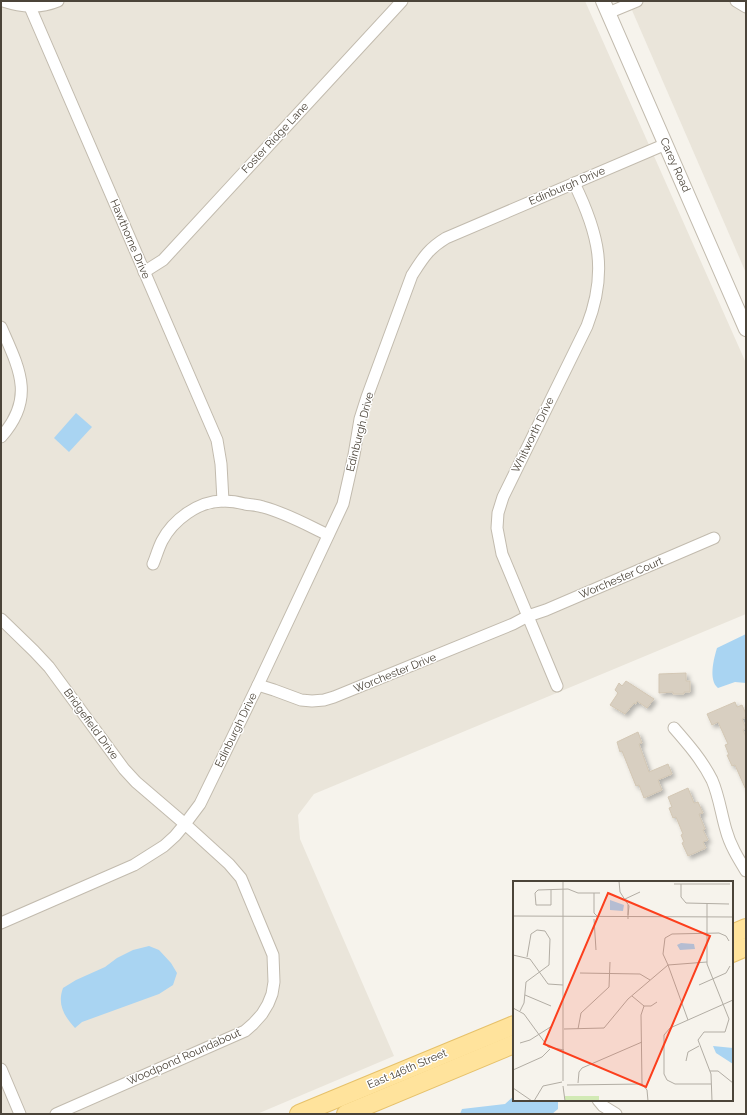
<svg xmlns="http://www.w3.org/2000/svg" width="747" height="1115" font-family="Raleway,sans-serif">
  <defs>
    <filter id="shadow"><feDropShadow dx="3" dy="3" stdDeviation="2" flood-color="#0004"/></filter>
  </defs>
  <rect width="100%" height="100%" fill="#f6f3ec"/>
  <g fill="#eae5da">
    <path d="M1,1H585L746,363V614L314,794L298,815L300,839L394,1056L257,1114H1Z"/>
    <path d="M628,1H746V273Z"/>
  </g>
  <g fill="#a9d4f2">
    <path d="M76,413L92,427L69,452L54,438Z"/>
    <path d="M746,634V683L735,682L718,688C708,680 714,658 717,648Z"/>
    <path d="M149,946L159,950L171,963L177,973L173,985L159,994L82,1022L75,1028C64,1016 57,1004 63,988L76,980L105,967L117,958L133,950Z"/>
    <path d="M514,1096V1100H558V1109L552,1114H460L462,1109L505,1104Z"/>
  </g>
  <g fill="#d8cfc1" stroke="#d3c7b4" filter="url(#shadow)">
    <path d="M686,673V681H690V692H684V694H673V692L659,693V674Z"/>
    <path d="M626,681L654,699L647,708L637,701L636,704L634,703L625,714L610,705L618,693L615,690L619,683L622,686Z"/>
    <path d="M735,702L737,707L742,705L746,714V717L742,719L746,728L743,730L746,737V790L735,765L732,766L727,755H729L725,745L728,744L718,722L712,725L707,714Z"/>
    <path d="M638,732L642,743L639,744L649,772L668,764L672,774L658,780L662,790L644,798L639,785L636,786L622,751L620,752L617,742Z"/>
    <path d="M688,788L694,803L698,802L703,813L699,814L705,829L703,830L708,840L703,842L706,848L688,856L682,843L684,842L681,835L683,834L676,817L673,818L669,808L672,807L668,797Z"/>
  </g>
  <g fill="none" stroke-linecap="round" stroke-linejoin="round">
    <defs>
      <g id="minor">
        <path d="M3,1C22,7 39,9 58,1"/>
        <path d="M736,1L746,7"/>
        <path d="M30,7L217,440L221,464L223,501"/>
        <path d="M608,13L637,1"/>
        <path d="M144,272L163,260L402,1"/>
        <path d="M1,327C19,368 36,398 1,437"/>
        <path d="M153,564C156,557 158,549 162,541C173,520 198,501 223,501C230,501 238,502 245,504C251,505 257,505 263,507C286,513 307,525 328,535"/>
        <path d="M1,619L34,651L49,667L124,769L136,782L185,824L200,804L258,685L343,504L354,455L360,419L367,397L412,275C423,258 428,249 446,238L666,144"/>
        <path d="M258,685L274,690L301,700L312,701L324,700L334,697L513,624L528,616L546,610L714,538"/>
        <path d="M557,686L502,554L497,528L498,513L503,497L587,326C608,272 599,234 574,183"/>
        <path d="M674,728C688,744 702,760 712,780C719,796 721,813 726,830C730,845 738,858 746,871"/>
        <path d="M1,923L134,865L164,846L175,836L185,824L229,864L241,878L273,955L274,982L272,994L268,1004L262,1014L253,1024L245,1031L56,1114"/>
        <path d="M1,1069L20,1114"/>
        <path d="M598,1100L603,1106L616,1114"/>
      </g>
      <path id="tertiary" d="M603,1L746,329"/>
      <g id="primary">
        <path d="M732,934L746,928"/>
        <path d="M732,953L746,947"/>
        <path d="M299,1114L514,1025"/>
        <path d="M346,1114L514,1044"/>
      </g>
    </defs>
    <use href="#minor" stroke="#c2bbae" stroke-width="13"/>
    <use href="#tertiary" stroke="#c2bbae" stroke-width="16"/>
    <use href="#primary" stroke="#e6c16a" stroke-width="20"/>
    <use href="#minor" stroke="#fff" stroke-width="11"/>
    <use href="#tertiary" stroke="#fff" stroke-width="14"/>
    <use href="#primary" stroke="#ffe39c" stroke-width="18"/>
  </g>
  <g text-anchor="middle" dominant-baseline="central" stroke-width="3" stroke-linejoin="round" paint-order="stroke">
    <g font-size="11" fill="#4b4439" stroke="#fff">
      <text transform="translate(275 138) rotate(-47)">Foster Ridge Lane</text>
      <text transform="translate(675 165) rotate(66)">Carey Road</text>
      <text transform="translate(567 186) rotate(-23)">Edinburgh Drive</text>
      <text transform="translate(130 239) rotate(67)">Hawthorne Drive</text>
      <text transform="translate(360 432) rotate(-76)">Edinburgh Drive</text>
      <text transform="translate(533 435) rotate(-64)">Whitworth Drive</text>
      <text transform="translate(621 578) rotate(-23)">Worchester Court</text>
      <text transform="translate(395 673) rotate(-22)">Worchester Drive</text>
      <text transform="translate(91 724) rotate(54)">Bridgefield Drive</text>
      <text transform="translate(236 730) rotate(-64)">Edinburgh Drive</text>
      <text transform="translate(184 1057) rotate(-24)">Woodpond Roundabout</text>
      <text transform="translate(407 1069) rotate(-23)">East 146th Street</text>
    </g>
  </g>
  <g transform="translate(513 881)">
    <rect width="220" height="220" fill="#f6f3ec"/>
    <path d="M52,215H86V220H52Z" fill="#d2eab5"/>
    <path d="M97,19L111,24L110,30L97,29ZM168,62L181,63L182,68L167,69L164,64ZM200,165L220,167V183L203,172Z" fill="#a9d4f2"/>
    <path fill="none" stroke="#b2ada4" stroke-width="1" d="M106,0L107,11L116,25L115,34M161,3H217M168,3V16L173,22L216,23M38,9V24H23L22,12L25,9L55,8L65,12H87M81,12V32L84,35M112,18L127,11M194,23V83L216,138L212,151H191L185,159L198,193L199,220M115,24V38M0,35L220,36M81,38L83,69M0,74L17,78L35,103L50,104M194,81L155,84L150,73L152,57L159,53L206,52L213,55L216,60M67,92L127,93L137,99M186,104L213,92L217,85M12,114L38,125M119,115L131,125H138L144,121M131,125L128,134L129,203L134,209L135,220M0,127L11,133L35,166L51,169M7,130L11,122L13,101L36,84L37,58L32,50L24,49L18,53L14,76M51,148L91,147L115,118L155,84L175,139M65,148L68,132L96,106L97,81M7,162L17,159L39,145M173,180L175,171L186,165M0,189L29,176L37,168M197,190H205L220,202M50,200V0M65,202L66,191L69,187L129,161M198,203H162L154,199L151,193V154L157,147L220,119M54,204L129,203M50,205L52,220M0,207L19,220M21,220L30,205L49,201"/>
    <path fill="#fc3f1d" fill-opacity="0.15" stroke="#fc3f1d" stroke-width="2" d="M95,12L197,55L133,206L31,163Z"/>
    <rect width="220" height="220" fill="none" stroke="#4b4439" stroke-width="2"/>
  </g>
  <rect width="747" height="1115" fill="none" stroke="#4b4439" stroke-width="4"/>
</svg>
